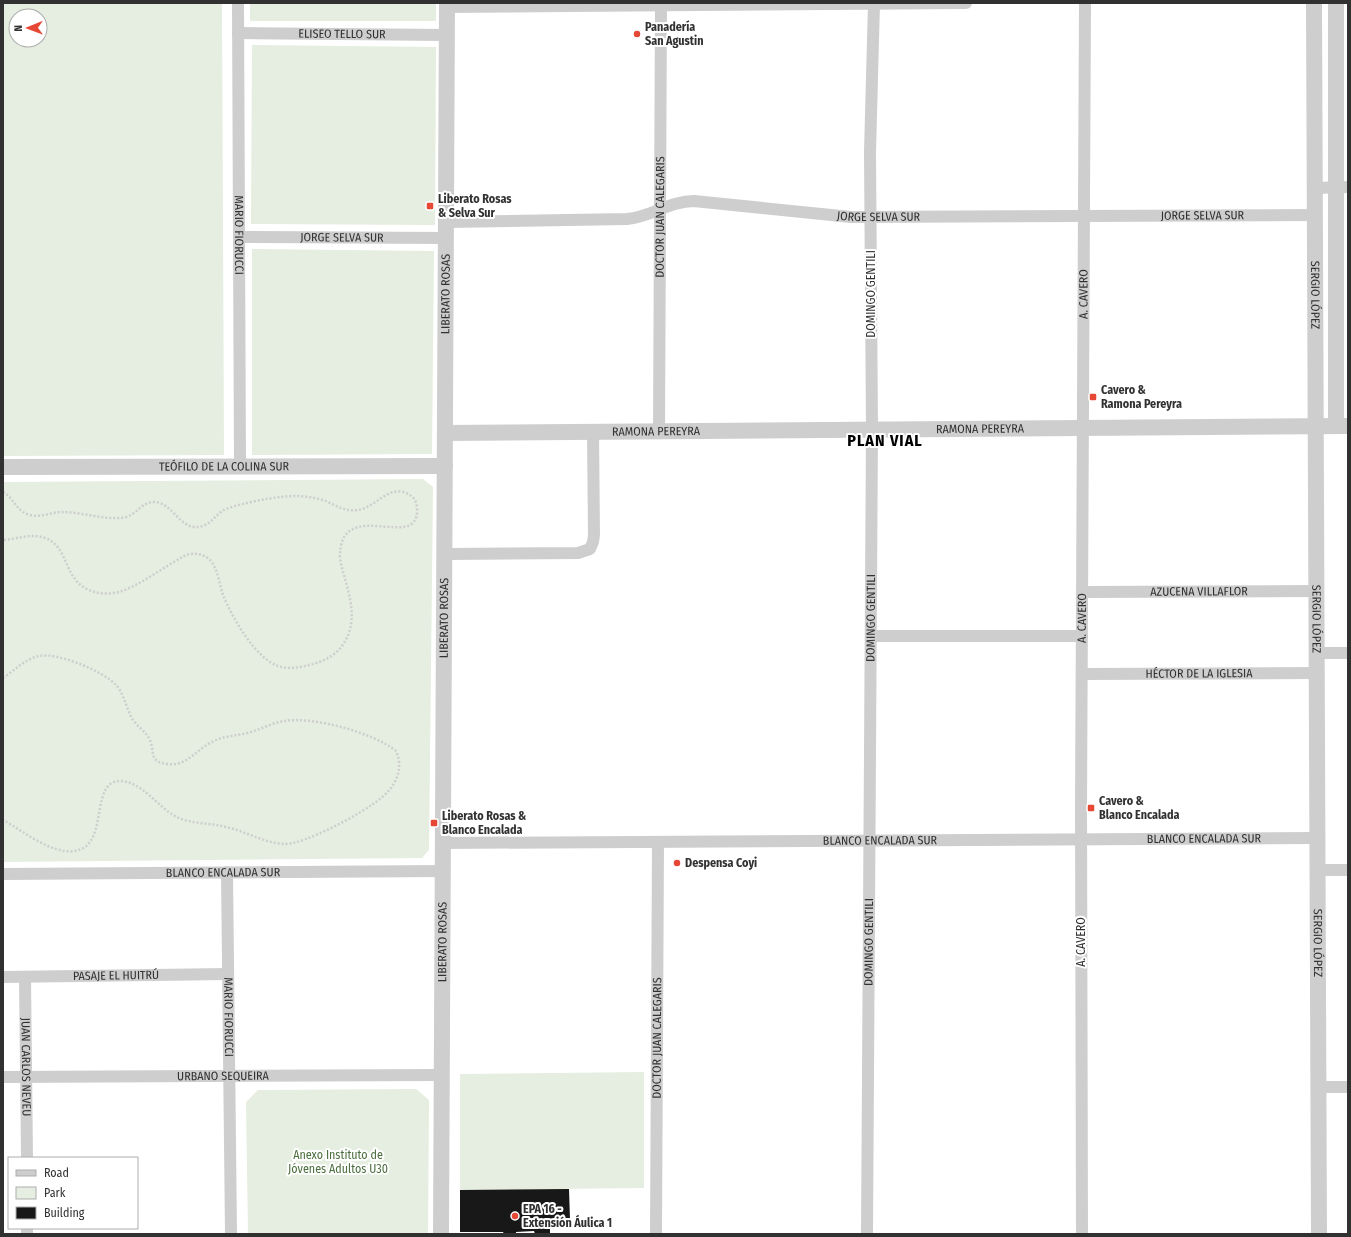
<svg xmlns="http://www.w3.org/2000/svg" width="1351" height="1237" font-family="'Fira Sans Condensed',sans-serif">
  <rect width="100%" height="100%" fill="#fff"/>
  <g fill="#e5eee0" fill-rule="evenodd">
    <path d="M3,3H222L224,455L3,456ZM16,16H40V40H16Z"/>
    <rect x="250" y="3" width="186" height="18"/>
    <path d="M252,45L436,47L435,225L251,224Z"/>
    <path d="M252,249L434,251L432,454L252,455Z"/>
    <path d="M423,479L433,487L429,850L422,858L3,862V482Z"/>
    <path d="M644,1072V1188L460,1190V1074Z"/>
    <path d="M416,1089L429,1100L428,1234H248L246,1102L258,1090Z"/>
  </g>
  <path fill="#181818" d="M569,1189L570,1220H550V1234H535L534,1231L516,1232V1234H504L503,1232H460V1190Z"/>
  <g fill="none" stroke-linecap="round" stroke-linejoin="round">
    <g stroke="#cecece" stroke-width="2.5" stroke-dasharray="2 2" stroke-linecap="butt">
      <path d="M3,492C13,497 16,510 27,514C38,519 51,512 62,512C83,512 106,521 126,517C137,514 142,502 154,502C171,502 178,525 194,527C208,528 213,518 222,511C232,505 268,498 281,497C295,495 309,496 323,500C334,504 344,512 357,510C375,509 389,483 408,494C414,497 417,502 417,509C419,554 338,493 340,559C346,589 362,618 342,646C333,658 319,663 305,666C296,668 287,669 278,666C255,658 232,617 223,595C219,583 218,568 209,559C202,553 194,553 186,555C165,566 141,585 119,592C111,594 102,594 95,592C62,584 71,547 45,538C32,533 17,539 3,540"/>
      <path d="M3,678C15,670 25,659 39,656C57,652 103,671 116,685C125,695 126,709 133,720C138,727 145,731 149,738C156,751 147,762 168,764C186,767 197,749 212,742C223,736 235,736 247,733C260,730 271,723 284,721C313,716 374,733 396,751C404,769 396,786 381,798C365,812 304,845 284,844C264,843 245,831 226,827C208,822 190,825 173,815C157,805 141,782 121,781C92,780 106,832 85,847C61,863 24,831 3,820"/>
    </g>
    <g stroke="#cecece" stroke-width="12">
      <path id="s1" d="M238,3L240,466"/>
      <path d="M447,7L966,3"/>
      <path id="s2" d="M238,33L446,35"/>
      <path d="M1314,188L1348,187"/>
      <path id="s3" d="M446,222L627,219C651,217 670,201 694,201L851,217L1314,215"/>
      <path id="s4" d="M239,237L446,238"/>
      <path id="s5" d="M659,431L661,3"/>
      <path d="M444,554L578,553L590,549L593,542L594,535L593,432"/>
      <path id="s6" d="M1082,592L1315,591"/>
      <path d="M871,636H1082"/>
      <path d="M1316,653H1348"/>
      <path id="s7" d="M1082,674L1316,673"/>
      <path id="s8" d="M443,843L1317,838"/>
      <path d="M1317,870H1348"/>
      <path id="s9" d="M227,872L231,1234"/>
      <path id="s10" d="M3,874L443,871"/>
      <path id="s11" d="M3,977L228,974"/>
      <path id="s12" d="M25,977L27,1158"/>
      <path id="s13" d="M3,1077L442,1075"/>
      <path d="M1318,1087H1348"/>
      <path d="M27,1228V1234"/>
      <path id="s14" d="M656,1234L658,842"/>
      <path id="s15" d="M867,1234L872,430L870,152L874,3"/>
      <path id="s16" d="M1082,1234L1081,807L1085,3"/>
    </g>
    <g stroke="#cecece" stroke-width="16">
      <path id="s17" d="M1314,3L1319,1234"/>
      <path d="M1336,3V426"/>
      <path id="s18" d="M445,433L1348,426"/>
      <path id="s19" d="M3,467L445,466"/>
      <path id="s20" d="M441,1234L447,3"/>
    </g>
  </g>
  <g fill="#e64835" stroke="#fff" stroke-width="1.5">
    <circle cx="637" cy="34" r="4"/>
    <rect x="426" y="202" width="8" height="8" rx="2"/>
    <rect x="1089" y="393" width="8" height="8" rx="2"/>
    <rect x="1087" y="804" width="8" height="8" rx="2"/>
    <rect x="430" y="819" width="8" height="8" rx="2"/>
    <circle cx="677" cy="863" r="4"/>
    <circle cx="515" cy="1216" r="4"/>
  </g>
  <g text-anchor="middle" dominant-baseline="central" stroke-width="4" stroke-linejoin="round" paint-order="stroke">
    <g font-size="12" font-weight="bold" fill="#313131" stroke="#fff" text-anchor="start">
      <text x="645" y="27">Panadería<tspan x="645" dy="14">San Agustin</tspan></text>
      <text x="438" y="199">Liberato Rosas<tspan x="438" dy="14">&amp; Selva Sur</tspan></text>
      <text x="1101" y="390">Cavero &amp;<tspan x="1101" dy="14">Ramona Pereyra</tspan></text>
      <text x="1099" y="801">Cavero &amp;<tspan x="1099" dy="14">Blanco Encalada</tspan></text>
      <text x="442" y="816">Liberato Rosas &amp;<tspan x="442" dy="14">Blanco Encalada</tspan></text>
      <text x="685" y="863">Despensa Coyi</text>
      <text x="523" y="1209">EPA 16 -<tspan x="523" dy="14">Extensión Áulica 1</tspan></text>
    </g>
    <g font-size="12" fill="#313131" stroke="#fff">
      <text stroke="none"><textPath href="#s2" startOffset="104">ELISEO TELLO SUR</textPath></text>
      <text stroke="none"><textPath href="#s3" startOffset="436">JORGE SELVA SUR</textPath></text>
      <text stroke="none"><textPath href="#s3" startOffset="760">JORGE SELVA SUR</textPath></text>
      <text stroke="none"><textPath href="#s5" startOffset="214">DOCTOR JUAN CALEGARIS</textPath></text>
      <text stroke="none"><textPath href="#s1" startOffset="232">MARIO FIORUCCI</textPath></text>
      <text stroke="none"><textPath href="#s4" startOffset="103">JORGE SELVA SUR</textPath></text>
      <text transform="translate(871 294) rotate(-90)">DOMINGO GENTILI</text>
      <text stroke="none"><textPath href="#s20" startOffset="940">LIBERATO ROSAS</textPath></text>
      <text stroke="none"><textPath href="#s16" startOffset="940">A. CAVERO</textPath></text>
      <text stroke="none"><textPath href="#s17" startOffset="292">SERGIO LÓPEZ</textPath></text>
      <text stroke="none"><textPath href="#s18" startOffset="535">RAMONA PEREYRA</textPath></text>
      <text stroke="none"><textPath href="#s18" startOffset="211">RAMONA PEREYRA</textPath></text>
      <text stroke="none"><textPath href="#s19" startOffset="221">TEÓFILO DE LA COLINA SUR</textPath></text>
      <text stroke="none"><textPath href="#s6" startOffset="117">AZUCENA VILLAFLOR</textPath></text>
      <text stroke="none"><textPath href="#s20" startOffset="616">LIBERATO ROSAS</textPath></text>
      <text stroke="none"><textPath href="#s15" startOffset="616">DOMINGO GENTILI</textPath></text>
      <text stroke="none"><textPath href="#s16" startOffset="616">A. CAVERO</textPath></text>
      <text stroke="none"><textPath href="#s17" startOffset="616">SERGIO LÓPEZ</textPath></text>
      <text stroke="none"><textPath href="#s7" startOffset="117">HÉCTOR DE LA IGLESIA</textPath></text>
      <text stroke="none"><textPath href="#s8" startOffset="761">BLANCO ENCALADA SUR</textPath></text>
      <text stroke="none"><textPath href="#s8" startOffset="437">BLANCO ENCALADA SUR</textPath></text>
      <text stroke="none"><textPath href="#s10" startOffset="220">BLANCO ENCALADA SUR</textPath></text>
      <text stroke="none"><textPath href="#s20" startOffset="292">LIBERATO ROSAS</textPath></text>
      <text stroke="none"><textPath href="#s15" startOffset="292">DOMINGO GENTILI</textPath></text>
      <text transform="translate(1081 942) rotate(-90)">A. CAVERO</text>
      <text stroke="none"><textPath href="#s17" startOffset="940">SERGIO LÓPEZ</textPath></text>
      <text stroke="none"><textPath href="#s11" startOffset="113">PASAJE EL HUITRÚ</textPath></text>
      <text stroke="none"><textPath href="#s9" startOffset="145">MARIO FIORUCCI</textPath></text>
      <text stroke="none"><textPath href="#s14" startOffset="196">DOCTOR JUAN CALEGARIS</textPath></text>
      <text stroke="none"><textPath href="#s12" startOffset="90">JUAN CARLOS NEVEU</textPath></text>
      <text stroke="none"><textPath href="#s13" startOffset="220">URBANO SEQUEIRA</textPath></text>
    </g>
    <g font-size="12" fill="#4b6e3e" stroke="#fff">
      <text x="338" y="1155">Anexo Instituto de<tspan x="338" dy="14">Jóvenes Adultos U30</tspan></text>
    </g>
    <g font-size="16" font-weight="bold" letter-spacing="1" fill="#000" stroke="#fff">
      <text x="885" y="440">PLAN VIAL</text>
    </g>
  </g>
  <rect width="1351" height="1237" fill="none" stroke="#313131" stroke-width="8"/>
  <rect x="8" y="1157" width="130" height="72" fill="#ffffff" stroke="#adadad"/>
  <rect x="16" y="1170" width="20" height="6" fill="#cecece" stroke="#adadad"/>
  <text x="44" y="1177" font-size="12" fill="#313131">Road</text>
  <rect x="16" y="1187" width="20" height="12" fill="#e5eee0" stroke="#adadad"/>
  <text x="44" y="1197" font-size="12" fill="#313131">Park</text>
  <rect x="16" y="1207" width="20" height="12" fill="#181818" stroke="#adadad"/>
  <text x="44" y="1217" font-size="12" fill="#313131">Building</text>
  <g transform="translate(28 28) rotate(269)"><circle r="19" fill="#ffffff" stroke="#adadad"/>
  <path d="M0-3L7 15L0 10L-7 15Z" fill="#e64835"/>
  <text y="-6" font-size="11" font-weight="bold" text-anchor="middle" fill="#313131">N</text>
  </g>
</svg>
